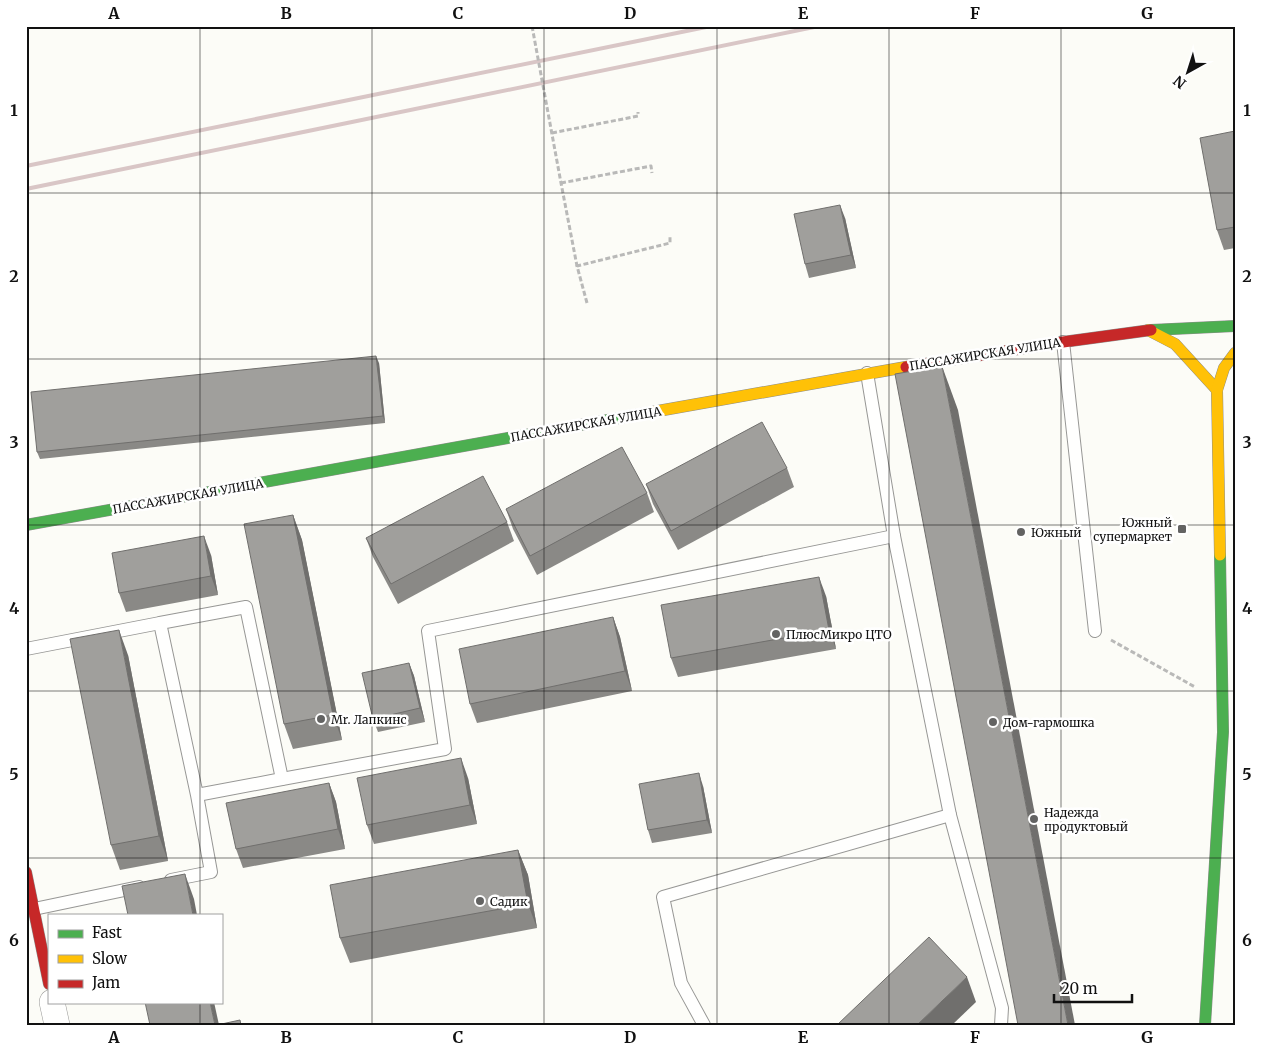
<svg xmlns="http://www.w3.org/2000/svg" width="1261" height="1051" font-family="Merriweather,serif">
  <rect width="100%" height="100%" fill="#fcfcf7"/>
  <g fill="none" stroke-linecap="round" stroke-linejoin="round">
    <defs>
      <g id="lane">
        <path d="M1063,342L1095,631"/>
        <path d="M867,373L894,536L950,815L1002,1008L1001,1025"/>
        <path d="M26,649L160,623"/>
        <path d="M282,779L445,749L428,631L894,536"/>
        <path d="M171,880L211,872L197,795L160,623L246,607L282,779L197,795"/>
        <path d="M34,909L139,887"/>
        <path d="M704,1025L681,983L663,897L950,815"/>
      </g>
      <path id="street" d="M52,1002L57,1025"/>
      <g id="fast">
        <path d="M1151,330L1235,326"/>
        <path d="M26,525L641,414"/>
        <path d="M1205,1025L1223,732L1220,555"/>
      </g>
      <g id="slow">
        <path d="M1148,330L1175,344L1217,390"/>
        <path d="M641,414L906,367"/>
        <path d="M1220,555L1217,390L1224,368L1235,353"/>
      </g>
      <g id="jam">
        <path d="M906,367L1063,342L1151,330"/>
        <path d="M26,872L49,984"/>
      </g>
    </defs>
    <use href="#lane" stroke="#979795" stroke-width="14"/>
    <use href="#street" stroke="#979795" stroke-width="26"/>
    <use href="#fast" stroke="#8d8d8b" stroke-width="12"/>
    <use href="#slow" stroke="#8d8d8b" stroke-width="12"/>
    <use href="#jam" stroke="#8d8d8b" stroke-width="12"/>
    <g stroke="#b9b9b8" stroke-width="3" stroke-dasharray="5 2.5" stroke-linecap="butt">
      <path d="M552,133L638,116V112"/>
      <path d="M561,183L651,166L652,173"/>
      <path d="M587,303L577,266L670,243V236"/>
      <path d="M1111,640L1195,687"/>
    </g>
    <use href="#lane" stroke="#fffffe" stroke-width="12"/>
    <use href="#street" stroke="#fffffe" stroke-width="25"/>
    <use href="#fast" stroke="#4caf50" stroke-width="11"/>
    <use href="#slow" stroke="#ffc107" stroke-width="11"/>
    <use href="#jam" stroke="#c62828" stroke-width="11"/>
    <g stroke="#d9c6c6" stroke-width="4">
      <path d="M26,166L711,26"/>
      <path d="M26,189L819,26"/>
    </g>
    <path stroke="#b9b9b8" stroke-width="3" stroke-dasharray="5 2.5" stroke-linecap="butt" d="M532,26L561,183L577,266"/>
  </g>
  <g fill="#8a8986">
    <path d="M1235,131V248L1224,250L1217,230Z"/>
    <path d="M845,218L856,268L809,278L805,264Z"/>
    <path d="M379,363L385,423L40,459L37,452Z"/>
    <path d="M787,468L794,487L678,550L653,504L646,484Z"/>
    <path d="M647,493L654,512L537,575L513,529L506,509Z"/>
    <path d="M293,515L302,540L342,740L293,749L284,724Z"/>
    <path d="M507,522L514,541L398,604L373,557L366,538Z"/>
    <path d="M211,555L218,595L126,612L119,593Z"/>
    <path d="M826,596L836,649L678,677L671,658Z"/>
    <path d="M613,617L620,637L632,691L477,723L470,704Z"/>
    <path d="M128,655L168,861L120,870L111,845Z"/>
    <path d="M409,663L414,676L425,722L378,732L373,719Z"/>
    <path d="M468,778L477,824L374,844L367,825Z"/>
    <path d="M329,783L336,802L345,849L243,868L236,849Z"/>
    <path d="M703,786L712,833L652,843L648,830Z"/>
    <path d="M518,850L528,875L537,928L350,963L340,938Z"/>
  </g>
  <g fill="#706f6d">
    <path d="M840,205L845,218L856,268L851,255Z"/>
    <path d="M376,356L379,363L385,423L383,416Z"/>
    <path d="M942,366L958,410L1075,1025H1068Z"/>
    <path d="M293,515L302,540L342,740L333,715Z"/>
    <path d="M204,536L211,555L218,595L211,576Z"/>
    <path d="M819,577L826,596L836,649L829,630Z"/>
    <path d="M613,617L620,637L632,691L625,671Z"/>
    <path d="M119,630L128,655L168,861L159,836Z"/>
    <path d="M409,663L414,676L425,722L420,708Z"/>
    <path d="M461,758L468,778L477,824L470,805Z"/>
    <path d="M699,773L703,786L712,833L707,820Z"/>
    <path d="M329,783L336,802L345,849L338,829Z"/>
    <path d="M518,850L528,875L537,928L528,904Z"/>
    <path d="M185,874L194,899L197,915H193Z"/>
    <path d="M967,977L976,1002L952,1025H917Z"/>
    <path d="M210,1002H214L219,1025H215Z"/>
  </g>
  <g fill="#a09f9c" stroke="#706f6d">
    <path d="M1235,131V227L1217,230L1200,138Z"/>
    <path d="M840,205L851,255L805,264L794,214Z"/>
    <path d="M376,356L383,416L37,452L31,392Z"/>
    <path d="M942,366L1068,1025H1018L895,374Z"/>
    <path d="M762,422L787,468L671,531L646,484Z"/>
    <path d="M622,447L647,493L530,556L506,509Z"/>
    <path d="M483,476L507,522L391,584L366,538Z"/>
    <path d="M293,515L333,715L284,724L244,524Z"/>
    <path d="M204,536L211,576L119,593L112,553Z"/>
    <path d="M819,577L829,630L671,658L661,605Z"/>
    <path d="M613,617L625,671L470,704L459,649Z"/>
    <path d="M119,630L159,836L111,845L70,639Z"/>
    <path d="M409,663L420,708L373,719L362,673Z"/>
    <path d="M461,758L470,805L367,825L357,778Z"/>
    <path d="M699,773L707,820L648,830L639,784Z"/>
    <path d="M329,783L338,829L236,849L226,803Z"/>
    <path d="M518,850L528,904L340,938L330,885Z"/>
    <path d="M185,874L193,915H128L122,886Z"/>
    <path d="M929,937L967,977L917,1025H837Z"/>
    <path d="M145,1002H210L215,1025H150Z"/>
    <path d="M240,1020L241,1025H217Z"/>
  </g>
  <path fill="none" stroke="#111" stroke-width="1" stroke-opacity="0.55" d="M200,26V915M372,26V1025M544,26V1025M717,26V1025M889,26V1025M1061,26V1025M26,193H1235M26,359H1235M26,525H1235M26,691H1235M26,858H1235M200,1002V1025"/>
  <g fill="#636362" stroke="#fff" stroke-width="2">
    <rect x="1177" y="524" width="10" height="10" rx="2.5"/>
    <circle cx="1021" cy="532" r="5"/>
    <circle cx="776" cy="634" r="5"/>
    <circle cx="321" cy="719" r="5"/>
    <circle cx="993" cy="722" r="5"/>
    <circle cx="1034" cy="819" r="5"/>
    <circle cx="480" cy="901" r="5"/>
  </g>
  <g text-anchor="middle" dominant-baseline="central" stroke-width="5" stroke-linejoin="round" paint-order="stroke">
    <g font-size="12" fill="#111" stroke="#fff">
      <text transform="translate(985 354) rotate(-9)">ПАССАЖИРСКАЯ УЛИЦА</text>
      <text transform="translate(586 424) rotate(-10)">ПАССАЖИРСКАЯ УЛИЦА</text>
      <text transform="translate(188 496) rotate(-10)">ПАССАЖИРСКАЯ УЛИЦА</text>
    </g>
    <g font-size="12" fill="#111" stroke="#fff" text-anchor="start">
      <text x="1172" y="522" text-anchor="end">Южный<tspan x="1172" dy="14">супермаркет</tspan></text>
      <text x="1031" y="532">Южный</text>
      <text x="786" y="634">ПлюсМикро ЦТО</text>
      <text x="331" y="719">Mr. Лапкинс</text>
      <text x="1003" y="722">Дом-гармошка</text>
      <text x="1044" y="812">Надежда<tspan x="1044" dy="14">продуктовый</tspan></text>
      <text x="490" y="901">Садик</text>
    </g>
  </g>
  <rect width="1261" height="1051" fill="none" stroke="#ffffff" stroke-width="55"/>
  <rect x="48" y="914" width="175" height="90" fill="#ffffff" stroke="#a0a0a0"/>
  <rect x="58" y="930" width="25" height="8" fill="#4caf50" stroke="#a0a0a0"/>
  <text x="92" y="938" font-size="15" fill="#111111">Fast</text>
  <rect x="58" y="955" width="25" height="8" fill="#ffc107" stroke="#a0a0a0"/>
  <text x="92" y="964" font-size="15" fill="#111111">Slow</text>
  <rect x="58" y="980" width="25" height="8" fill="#c62828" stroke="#a0a0a0"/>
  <text x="92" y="988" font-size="15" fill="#111111">Jam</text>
  <g transform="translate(1188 72) rotate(219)" stroke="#ffffff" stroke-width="4" paint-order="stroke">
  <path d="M0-4L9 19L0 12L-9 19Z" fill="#111111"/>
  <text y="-8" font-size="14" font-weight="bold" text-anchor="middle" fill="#111111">N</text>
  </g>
  <path d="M1054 994v8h78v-8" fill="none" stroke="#111111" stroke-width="2.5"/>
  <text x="1061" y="994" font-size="15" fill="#111111" stroke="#ffffff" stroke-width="4" paint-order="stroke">20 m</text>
  <rect x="28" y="28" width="1206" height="996" fill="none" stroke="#111" stroke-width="2"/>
  <g font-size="16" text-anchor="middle" font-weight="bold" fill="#111">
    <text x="114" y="19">A</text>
    <text x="286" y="19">B</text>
    <text x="458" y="19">C</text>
    <text x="630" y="19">D</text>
    <text x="803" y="19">E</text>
    <text x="975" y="19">F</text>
    <text x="1147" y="19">G</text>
    <text x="14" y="116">1</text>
    <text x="1247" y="116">1</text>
    <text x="14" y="282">2</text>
    <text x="1247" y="282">2</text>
    <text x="14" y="448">3</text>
    <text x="1247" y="448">3</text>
    <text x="14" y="614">4</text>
    <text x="1247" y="614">4</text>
    <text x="14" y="780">5</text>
    <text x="1247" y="780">5</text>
    <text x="14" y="946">6</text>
    <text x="1247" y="946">6</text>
    <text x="114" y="1043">A</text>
    <text x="286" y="1043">B</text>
    <text x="458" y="1043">C</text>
    <text x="630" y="1043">D</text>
    <text x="803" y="1043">E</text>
    <text x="975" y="1043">F</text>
    <text x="1147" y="1043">G</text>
  </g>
</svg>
